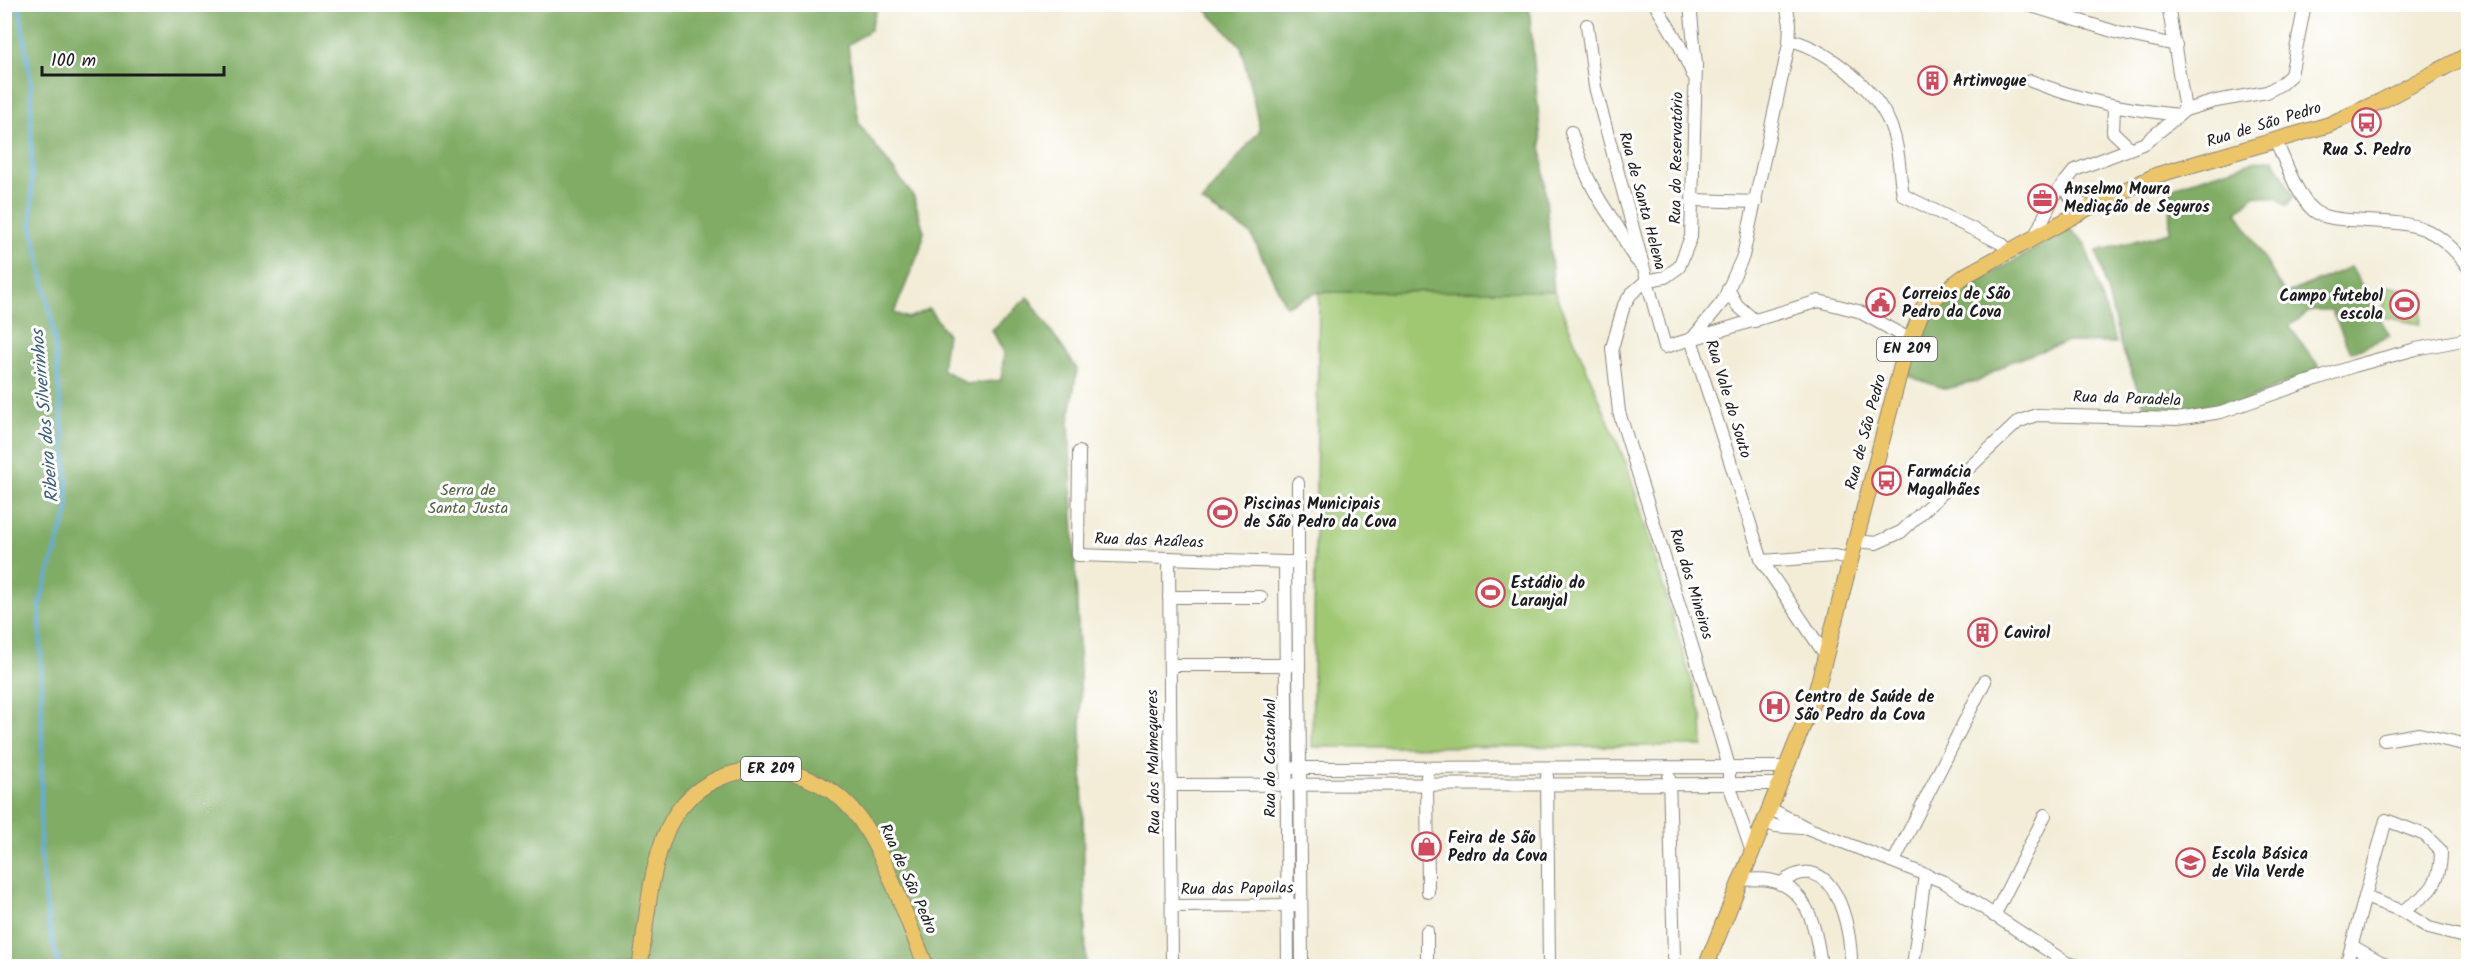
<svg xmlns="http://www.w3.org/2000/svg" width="2473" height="971" font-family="Kalam,sans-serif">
  <rect width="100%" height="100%" fill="#fff"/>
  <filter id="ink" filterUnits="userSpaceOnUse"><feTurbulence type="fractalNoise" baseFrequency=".0167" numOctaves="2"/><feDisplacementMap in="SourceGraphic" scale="12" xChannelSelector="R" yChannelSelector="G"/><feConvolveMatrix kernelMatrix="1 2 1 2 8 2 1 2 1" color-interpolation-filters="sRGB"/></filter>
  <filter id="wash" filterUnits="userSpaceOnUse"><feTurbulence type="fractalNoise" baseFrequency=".008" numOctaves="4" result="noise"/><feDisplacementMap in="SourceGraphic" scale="24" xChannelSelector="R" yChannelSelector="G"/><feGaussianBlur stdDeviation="1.35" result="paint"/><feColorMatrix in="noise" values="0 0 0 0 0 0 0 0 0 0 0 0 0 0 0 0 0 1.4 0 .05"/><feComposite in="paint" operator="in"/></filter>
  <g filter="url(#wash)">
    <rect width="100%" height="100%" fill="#f3edd8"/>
    <g fill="#a0c873" stroke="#5e7248" stroke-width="1.5">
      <path d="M2386,286L2425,293L2420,324L2383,317Z"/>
      <path d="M1554,291L1628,468L1702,716L1703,746L1312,747L1319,292Z"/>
    </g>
    <g fill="#80ac65" stroke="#4e6440" stroke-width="1.5">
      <path d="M5,5H878L870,30L848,45L859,124L914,197L924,232L920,250L894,313L908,318L929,309L947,334L942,369L967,384L1001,380L1004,353L992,330L1028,297L1077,369L1069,422L1080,671L1086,966H5Z"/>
      <path d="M1201,5H1529L1554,291L1319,292L1286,306L1251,234L1202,202L1260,130L1241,46Z"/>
      <path d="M2274,159L2294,197L2286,206L2277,198L2254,196L2237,212L2285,294L2351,267L2390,336L2351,352L2331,310H2312L2289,326L2320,368L2221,412L2149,418L2121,346L2097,251L2170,232L2169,191L2176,186L2252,162Z"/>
      <path d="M2070,229L2085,244L2116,343L2066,342L2010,362L1979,381L1946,389L1908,376L1920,334L1943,301Z"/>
    </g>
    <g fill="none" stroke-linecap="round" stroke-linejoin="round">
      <path stroke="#64acdb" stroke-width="4" d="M19,4L31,84L32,226L53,325L67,474L68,511L40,602L42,750L40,849L48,921L59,966"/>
    </g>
  </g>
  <g filter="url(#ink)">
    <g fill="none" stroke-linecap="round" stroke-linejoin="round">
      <defs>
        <g id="minor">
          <path d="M1655,4L1679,44L1693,75"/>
          <path d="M1690,4L1696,65L1691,237L1679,267L1665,277L1646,281L1631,294L1624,305L1612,348L1619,412L1721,739L1729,767V784L1752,852"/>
          <path d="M2025,4L2119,33L2176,45"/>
          <path d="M2168,4L2185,110"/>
          <path d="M1587,25L1595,87L1665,347L1819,301L1858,311L1911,340"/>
          <path d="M1790,40C1829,50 1880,91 1893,132C1900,152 1899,174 1903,195L2001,243L2010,252"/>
          <path d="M2031,81C2082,101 2125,109 2179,115"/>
          <path d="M2114,108L2113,132L2130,148"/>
          <path d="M1571,132C1583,170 1592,191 1615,223C1627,239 1625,250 1642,266"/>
          <path d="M2276,141C2285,161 2298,198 2314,211C2324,218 2338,219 2350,220C2406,224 2432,218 2468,267"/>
          <path d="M2065,182C2066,198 2076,203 2090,207"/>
          <path d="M1693,200L1756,202"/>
          <path d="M2034,238L2054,196L2075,170L2145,143L2185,110L2216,101L2267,92L2281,84L2291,75L2305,4"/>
          <path d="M1728,289L1737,305L1755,321"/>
          <path d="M1691,339L1762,561L1826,656"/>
          <path d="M1692,339L1723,301L1743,256L1789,44L1790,24L1786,4"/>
          <path d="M1079,452L1078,555L1285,562"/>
          <path d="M1298,483V562"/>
          <path d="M1856,541L1876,543L1901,532L2018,422L2036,415L2177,419L2221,412L2354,366L2416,349L2468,339"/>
          <path d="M1169,558L1172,966"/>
          <path d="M1762,561L1834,556L1851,559"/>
          <path d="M1169,597H1261"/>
          <path d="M1170,665H1292"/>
          <path d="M2384,740L2419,734L2468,745"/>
          <path d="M1294,768L1785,767"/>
          <path d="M1427,776L1428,892"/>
          <path d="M1547,776L1549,966"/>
          <path d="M1669,777L1674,957"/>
          <path d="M1171,785L1778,784"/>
          <path d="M1769,808L1807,828L1944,882L2067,963L2080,966"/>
          <path d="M1764,821L1775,826L1802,828"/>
          <path d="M1894,861L1985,681"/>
          <path d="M1741,880C1750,880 1760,878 1769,880C1810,887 1817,934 1821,966"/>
          <path d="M1780,884C1834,842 1852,929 1851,966"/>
          <path d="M2365,897L2402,911L2429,928L2468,938"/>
          <path d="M1172,906L1295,905"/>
          <path d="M1994,916L2045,815"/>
          <path d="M1427,931V966"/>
          <path d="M2352,946L2388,966"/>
          <path d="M1288,966L1285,562H1298L1302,966"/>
          <path d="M1913,966L1925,874"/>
          <path d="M2346,966L2386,820L2425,835L2441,851C2441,884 2430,894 2402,911"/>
        </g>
        <g id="major">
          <path d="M640,966C647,921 649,870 668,828C705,749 816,754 861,821C887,859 908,923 926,966"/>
          <path d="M1706,966L1815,696L1904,356L1924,306L1966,275L2090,207L2157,175L2328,125L2381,101L2468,55"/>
        </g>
      </defs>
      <use href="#minor" stroke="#88847a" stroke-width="14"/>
      <use href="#major" stroke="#88847a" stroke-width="17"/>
      <use href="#minor" stroke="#fff" stroke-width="12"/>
      <use href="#major" stroke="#edc569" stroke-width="15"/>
    </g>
  </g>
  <defs>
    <symbol id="building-ring" viewBox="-11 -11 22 22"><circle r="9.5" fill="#fff" stroke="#d1495b" stroke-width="1.5"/><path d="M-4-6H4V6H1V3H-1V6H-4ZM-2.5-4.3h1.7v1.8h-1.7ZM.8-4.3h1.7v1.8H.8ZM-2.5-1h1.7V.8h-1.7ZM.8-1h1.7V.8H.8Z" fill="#d1495b"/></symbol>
    <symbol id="bus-ring" viewBox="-11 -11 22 22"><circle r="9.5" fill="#fff" stroke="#d1495b" stroke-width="1.5"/><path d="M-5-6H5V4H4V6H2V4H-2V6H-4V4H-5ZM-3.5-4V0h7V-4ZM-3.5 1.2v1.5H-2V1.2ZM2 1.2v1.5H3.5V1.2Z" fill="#d1495b"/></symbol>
    <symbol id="office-ring" viewBox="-11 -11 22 22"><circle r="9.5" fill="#fff" stroke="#d1495b" stroke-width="1.5"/><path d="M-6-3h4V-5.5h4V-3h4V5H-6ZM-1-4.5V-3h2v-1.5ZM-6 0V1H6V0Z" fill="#d1495b"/></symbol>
    <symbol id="civic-ring" viewBox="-11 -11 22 22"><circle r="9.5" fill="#fff" stroke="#d1495b" stroke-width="1.5"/><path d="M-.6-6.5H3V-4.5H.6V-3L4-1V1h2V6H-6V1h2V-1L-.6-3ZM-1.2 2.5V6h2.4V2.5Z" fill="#d1495b"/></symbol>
    <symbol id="stadium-ring" viewBox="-11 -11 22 22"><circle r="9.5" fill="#fff" stroke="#d1495b" stroke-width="1.5"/><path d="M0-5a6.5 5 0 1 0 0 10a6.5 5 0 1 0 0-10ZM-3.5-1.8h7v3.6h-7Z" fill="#d1495b"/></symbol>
    <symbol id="hospital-ring" viewBox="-11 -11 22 22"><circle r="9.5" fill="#fff" stroke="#d1495b" stroke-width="1.5"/><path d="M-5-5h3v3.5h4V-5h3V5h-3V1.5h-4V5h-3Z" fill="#d1495b"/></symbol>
    <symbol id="shop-ring" viewBox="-11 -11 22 22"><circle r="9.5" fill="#fff" stroke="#d1495b" stroke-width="1.5"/><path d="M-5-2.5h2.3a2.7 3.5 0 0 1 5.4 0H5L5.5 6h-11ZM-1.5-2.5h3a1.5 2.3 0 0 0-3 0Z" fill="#d1495b"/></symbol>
    <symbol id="school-ring" viewBox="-11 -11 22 22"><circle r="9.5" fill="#fff" stroke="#d1495b" stroke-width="1.5"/><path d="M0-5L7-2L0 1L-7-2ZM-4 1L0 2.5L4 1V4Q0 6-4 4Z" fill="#d1495b"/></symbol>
  </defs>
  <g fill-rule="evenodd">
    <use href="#building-ring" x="1916" y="64" width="33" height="33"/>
    <use href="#bus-ring" x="2350" y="106" width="33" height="33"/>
    <use href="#office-ring" x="2026" y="182" width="33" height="33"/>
    <use href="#civic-ring" x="1864" y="286" width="33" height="33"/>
    <use href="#stadium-ring" x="2388" y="288" width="33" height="33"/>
    <use href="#bus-ring" x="1870" y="464" width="33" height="33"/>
    <use href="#stadium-ring" x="1206" y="496" width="33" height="33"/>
    <use href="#stadium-ring" x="1474" y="576" width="33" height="33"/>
    <use href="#building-ring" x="1966" y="616" width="33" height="33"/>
    <use href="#hospital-ring" x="1758" y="690" width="33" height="33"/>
    <use href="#shop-ring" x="1410" y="830" width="33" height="33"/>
    <use href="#school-ring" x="2174" y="846" width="33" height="33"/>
  </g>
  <g text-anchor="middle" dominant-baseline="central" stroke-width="6" stroke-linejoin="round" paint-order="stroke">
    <g fill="#fff" stroke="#606060" stroke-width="1.5">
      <rect x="1877" y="337" width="60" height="24" rx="4.5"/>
      <rect x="741" y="757" width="60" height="24" rx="4.5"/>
    </g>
    <g font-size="15" font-weight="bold" fill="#1c1c1c">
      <text x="1907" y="349">EN 209</text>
      <text x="771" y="769">ER 209</text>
    </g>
    <g font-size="16" font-weight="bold" fill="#1c1c1c" stroke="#fff" text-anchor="start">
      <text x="1953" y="81">Artinvogue</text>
      <text x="2367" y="150" text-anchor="middle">Rua S. Pedro</text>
      <text x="2064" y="189">Anselmo Moura<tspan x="2064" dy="18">Mediação de Seguros</tspan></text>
      <text x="1902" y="294">Correios de São<tspan x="1902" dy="18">Pedro da Cova</tspan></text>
      <text x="2383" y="296" text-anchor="end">Campo futebol<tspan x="2383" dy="18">escola</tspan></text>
      <text x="1907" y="472">Farmácia<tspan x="1907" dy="18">Magalhães</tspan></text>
      <text x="1244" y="504">Piscinas Municipais<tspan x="1244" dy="18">de São Pedro da Cova</tspan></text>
      <text x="1511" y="583">Estádio do<tspan x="1511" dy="18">Laranjal</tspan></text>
      <text x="2004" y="633">Cavirol</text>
      <text x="1795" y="697">Centro de Saúde de<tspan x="1795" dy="18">São Pedro da Cova</tspan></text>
      <text x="1448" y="838">Feira de São<tspan x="1448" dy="18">Pedro da Cova</tspan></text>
      <text x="2212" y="854">Escola Básica<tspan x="2212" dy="18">de Vila Verde</tspan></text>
    </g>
    <g font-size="16" fill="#1c1c1c" stroke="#fff">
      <text transform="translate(2264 125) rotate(-17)">Rua de São Pedro</text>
      <text transform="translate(1677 158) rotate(-89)">Rua do Reservatório</text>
      <text transform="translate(1642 201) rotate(75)">Rua de Santa Helena</text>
      <text transform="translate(1728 399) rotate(73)">Rua Vale do Souto</text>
      <text transform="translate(2127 399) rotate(2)">Rua da Paradela</text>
      <text transform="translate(1866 432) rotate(-75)">Rua de São Pedro</text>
      <text transform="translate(1149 541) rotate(2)">Rua das Azáleas</text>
      <text transform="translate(1691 584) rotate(73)">Rua dos Mineiros</text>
      <text transform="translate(1270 758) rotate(-90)">Rua do Castanhal</text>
      <text transform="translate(1154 762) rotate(-91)">Rua dos Malmequeres</text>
      <text transform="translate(908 879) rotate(66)">Rua de São Pedro</text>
      <text transform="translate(1237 889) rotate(-1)">Rua das Papoilas</text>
    </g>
    <g font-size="16" fill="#51613f" stroke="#fff">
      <text x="468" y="490">Serra de<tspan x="468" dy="18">Santa Justa</tspan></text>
    </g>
    <g font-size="18" font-style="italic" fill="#3c5d72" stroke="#fff">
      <text transform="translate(46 416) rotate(-95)">Ribeira dos Silveirinhos</text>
    </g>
  </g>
  <rect width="2473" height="971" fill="none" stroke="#fff" stroke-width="24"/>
  <path d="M42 66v9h182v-9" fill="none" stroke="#1c1c1c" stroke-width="3"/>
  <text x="51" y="66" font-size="18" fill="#1c1c1c" stroke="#ffffff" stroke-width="4.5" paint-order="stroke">100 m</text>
</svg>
